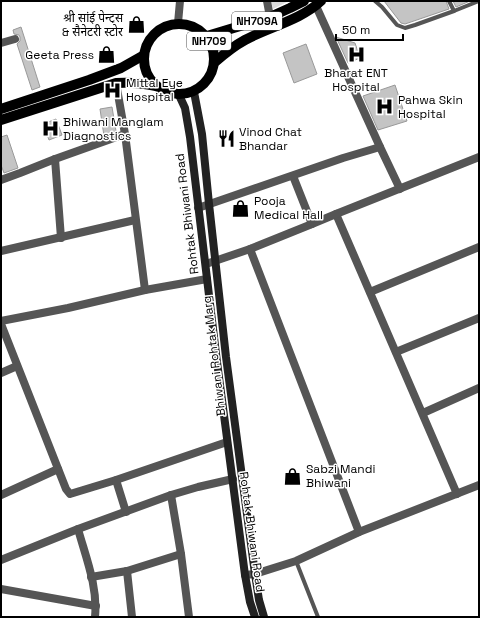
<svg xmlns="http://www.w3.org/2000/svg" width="480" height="618" font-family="'Space Grotesk','Noto Sans Devanagari',sans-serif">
  <rect width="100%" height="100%" fill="#fff"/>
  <path fill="#dcdcdc" d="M271,1H289L273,9Z"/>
  <g fill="#c4c4c4" stroke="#999">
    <path d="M384,1H446L449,9L405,24L401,23Z"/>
    <path d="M453,1H470L456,7Z"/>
    <path d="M21,27L40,87L32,90L17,44L20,41V37L19,35L14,34L13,30Z"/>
    <path d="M336,37L355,43L360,58L348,63Z"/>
    <path d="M306,44L317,74L294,83L283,53Z"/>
    <path d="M395,85L407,121L378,130L363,96Z"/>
    <path d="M112,107L116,131L104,136L100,109Z"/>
    <path d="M56,119L62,135L49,140L43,124Z"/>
    <path d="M7,135L18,168L4,173L1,165V137Z"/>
  </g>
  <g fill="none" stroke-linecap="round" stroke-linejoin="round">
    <g stroke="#555" stroke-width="4">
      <path d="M375,1L382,7L397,25L405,28L415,25L454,11L479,1"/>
      <path d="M449,1L454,11"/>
      <path d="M296,561L318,617"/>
    </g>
    <g stroke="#555" stroke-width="8">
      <path d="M267,1L270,17"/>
      <path d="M316,6L380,147L400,189"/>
      <path d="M1,43L15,39"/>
      <path d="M116,83L125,134L145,290"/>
      <path d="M55,159L61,238"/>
      <path d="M293,176L312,224"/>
      <path d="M1,180L20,173L55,159L125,134"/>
      <path d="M198,208L343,158L380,147"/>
      <path d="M336,214L457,494"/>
      <path d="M250,249L359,532"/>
      <path d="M1,251L135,220"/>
      <path d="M206,264L250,249L312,224L336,214L479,157"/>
      <path d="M370,292L479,247"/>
      <path d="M1,321L68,308L145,290L207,279"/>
      <path d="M1,324L66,489L70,494L116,480L227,442"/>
      <path d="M396,352L479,318"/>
      <path d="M1,373L17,366"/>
      <path d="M423,413L479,388"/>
      <path d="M116,480L126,512"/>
      <path d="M1,495L58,469"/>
      <path d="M171,495L181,554L189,617"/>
      <path d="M78,529C86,558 98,587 95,617"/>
      <path d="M1,560L78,529L171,495L198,487L233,479"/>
      <path d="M127,571L132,617"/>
      <path d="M245,575L255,574L296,561L359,532L479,485"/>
      <path d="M91,577L127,571L181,554"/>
      <path d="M1,589L96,606"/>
    </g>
    <path stroke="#555" stroke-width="8" d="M178,23L180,1"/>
    <g stroke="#222" stroke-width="8">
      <path d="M194,92L202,134L209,204L226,357L255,574L259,600L264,617"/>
      <path d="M179,95L185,108L190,137L217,362L245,575L250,602L255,617"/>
    </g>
    <g stroke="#000" stroke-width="10">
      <circle cx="179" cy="59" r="35"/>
      <path d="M207,36L270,17L290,8L304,1"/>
      <path d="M215,62C224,54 234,46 245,40C269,27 301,20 321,1"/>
      <path d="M1,109L89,80L121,68L144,55"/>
      <path d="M1,120L116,83C131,82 141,83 156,86"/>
    </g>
  </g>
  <defs>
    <symbol id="shop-bare" viewBox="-9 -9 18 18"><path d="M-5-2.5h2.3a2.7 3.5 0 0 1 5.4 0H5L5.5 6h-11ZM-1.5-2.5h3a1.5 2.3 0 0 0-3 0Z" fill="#000" stroke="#fff" stroke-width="2.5" paint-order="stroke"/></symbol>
    <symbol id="hospital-bare" viewBox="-9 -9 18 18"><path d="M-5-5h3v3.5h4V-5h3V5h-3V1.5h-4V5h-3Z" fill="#000" stroke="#fff" stroke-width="2.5" paint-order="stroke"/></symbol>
    <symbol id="restaurant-bare" viewBox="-9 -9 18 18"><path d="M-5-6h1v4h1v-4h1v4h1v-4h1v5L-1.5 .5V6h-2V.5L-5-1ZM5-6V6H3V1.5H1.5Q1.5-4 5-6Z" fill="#000" stroke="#fff" stroke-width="2.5" paint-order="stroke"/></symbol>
  </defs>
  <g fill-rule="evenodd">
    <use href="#shop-bare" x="124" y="12" width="25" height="25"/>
    <use href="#hospital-bare" x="344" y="42" width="25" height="25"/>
    <use href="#shop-bare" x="94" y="42" width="25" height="25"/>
    <use href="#hospital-bare" x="100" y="78" width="25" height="25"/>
    <use href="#hospital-bare" x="372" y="94" width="25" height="25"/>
    <use href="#hospital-bare" x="38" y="116" width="25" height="25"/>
    <use href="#restaurant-bare" x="214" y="126" width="25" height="25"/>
    <use href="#shop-bare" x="228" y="196" width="25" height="25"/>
    <use href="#shop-bare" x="280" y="464" width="25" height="25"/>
  </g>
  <g text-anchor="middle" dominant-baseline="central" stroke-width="3" stroke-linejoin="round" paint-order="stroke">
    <g fill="#fff" stroke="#4c4c4c" stroke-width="1">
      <rect x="232" y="12" width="50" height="18" rx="3"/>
      <rect x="187" y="32" width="44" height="18" rx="3"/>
    </g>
    <g font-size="11" font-weight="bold" fill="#000">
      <text x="257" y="21">NH709A</text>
      <text x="209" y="41">NH709</text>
    </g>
    <g font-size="12" fill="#000" stroke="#fff" text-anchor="start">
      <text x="123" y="18" text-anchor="end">श्री सांई पेन्ट्स<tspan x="123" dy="14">&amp; सैनेटरी स्टोर</tspan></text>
      <text x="94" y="55" text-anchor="end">Geeta Press</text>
      <text x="356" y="73" text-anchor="middle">Bharat ENT<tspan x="356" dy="14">Hospital</tspan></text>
      <text x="126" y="83">Mittal Eye<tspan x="126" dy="14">Hospital</tspan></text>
      <text x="398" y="100">Pahwa Skin<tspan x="398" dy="14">Hospital</tspan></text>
      <text x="63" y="122">Bhiwani Manglam<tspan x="63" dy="14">Diagnostics</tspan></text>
      <text x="239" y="132">Vinod Chat<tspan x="239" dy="14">Bhandar</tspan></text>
      <text x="254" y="201">Pooja<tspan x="254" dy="14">Medical Hall</tspan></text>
      <text x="306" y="469">Sabzi Mandi<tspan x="306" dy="14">Bhiwani</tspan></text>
    </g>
    <g font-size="12" fill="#000" stroke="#fff">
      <text transform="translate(187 214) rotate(-97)">Rohtak Bhiwani Road</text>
      <text transform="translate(214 356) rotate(-97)">Bhiwani Rohtak Marg</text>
      <text transform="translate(252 532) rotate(82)">Rohtak Bhiwani Road</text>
    </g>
  </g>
  <rect width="480" height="618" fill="none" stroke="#000000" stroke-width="4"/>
  <path d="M336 34v6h67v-6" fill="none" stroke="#000000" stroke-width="2"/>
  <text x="342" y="34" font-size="12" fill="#000000" stroke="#ffffff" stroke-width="3" paint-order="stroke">50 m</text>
</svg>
